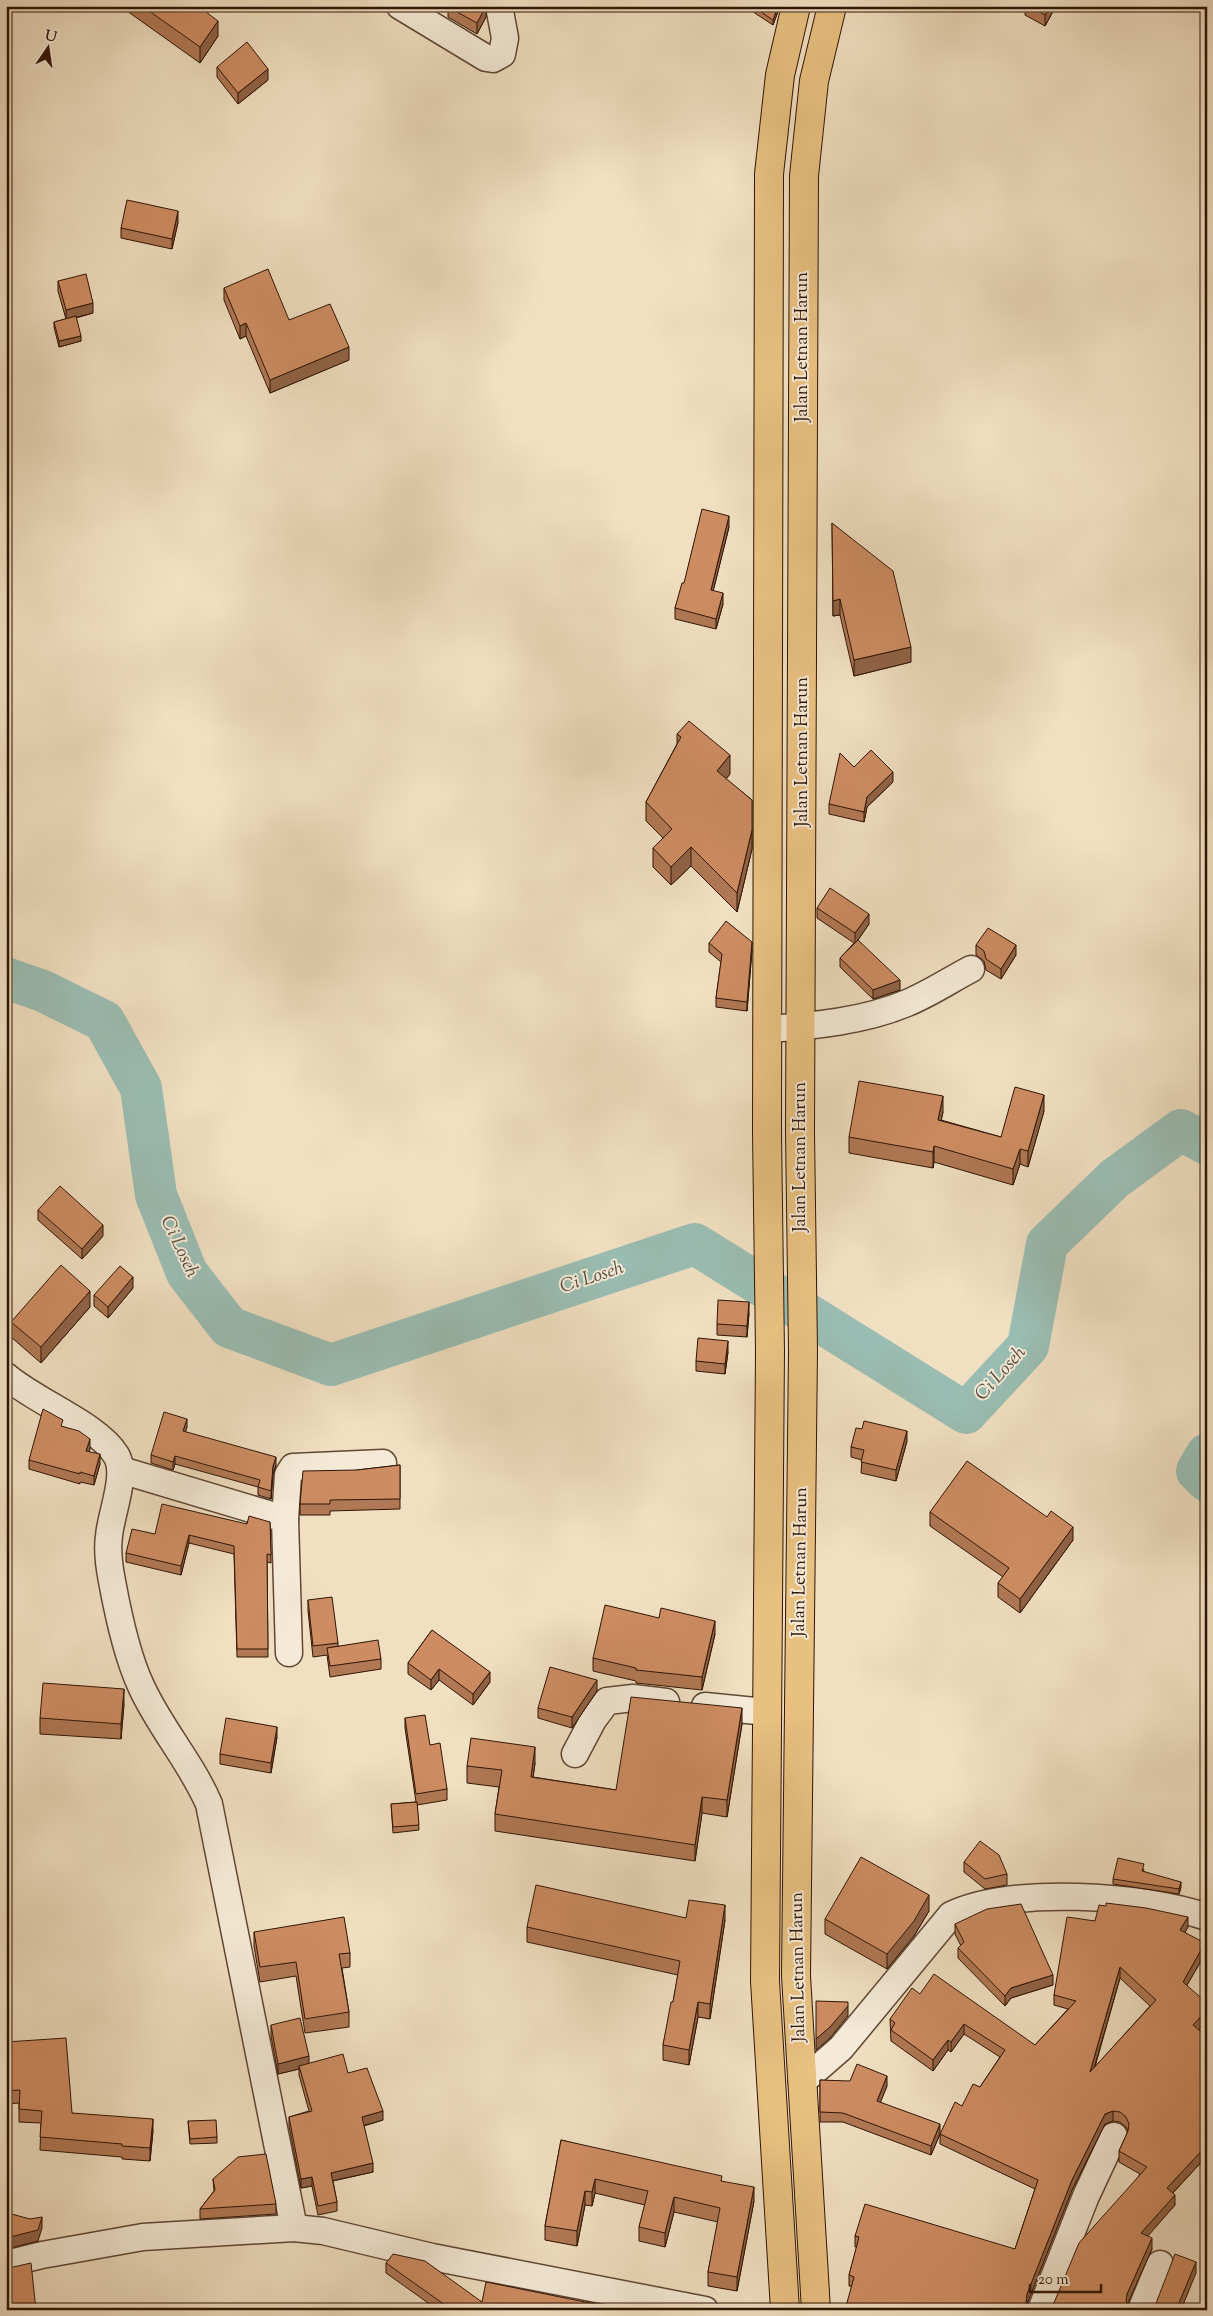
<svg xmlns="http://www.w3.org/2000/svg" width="1213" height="2316" font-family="'Sorts Mill Goudy',serif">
  <rect width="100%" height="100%" fill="#f0dfc1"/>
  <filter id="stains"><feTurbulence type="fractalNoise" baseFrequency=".004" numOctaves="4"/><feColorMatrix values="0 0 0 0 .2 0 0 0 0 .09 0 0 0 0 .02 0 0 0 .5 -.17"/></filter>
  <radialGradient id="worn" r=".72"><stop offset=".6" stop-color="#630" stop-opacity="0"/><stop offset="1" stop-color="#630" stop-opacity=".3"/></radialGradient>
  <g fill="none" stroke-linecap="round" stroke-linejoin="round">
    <g stroke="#9abdb3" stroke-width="42">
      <path d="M6,978L43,991L104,1021L141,1088L156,1195L187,1273L229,1327L331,1365L695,1244L966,1413L1028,1346L1047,1244L1114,1179L1181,1130L1207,1144"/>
      <path d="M1207,1454L1197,1471L1207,1481"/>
    </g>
    <defs>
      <g id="street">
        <path d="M400,6L486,58L493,59L502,54L505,38L499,6"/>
        <path d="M768,1029C813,1026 865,1021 907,1003C929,994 950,980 971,969"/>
        <path d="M6,1376C36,1402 98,1425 116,1455C128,1474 111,1513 109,1536C107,1550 109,1566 112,1581C118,1614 127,1656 141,1686C160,1728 191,1762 209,1804L294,2228"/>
        <path d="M121,1470L285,1519L289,1653"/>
        <path d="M285,1519L288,1475L293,1467L383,1463"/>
        <path d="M705,1706L767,1712"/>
        <path d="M575,1754L593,1720L607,1701L633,1698L666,1702"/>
        <path d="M802,2082L841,2048L951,1915C1013,1886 1143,1895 1207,1917"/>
        <path d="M6,2264L42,2255L143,2237L294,2228L323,2231L432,2257L705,2310"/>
        <path d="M1041,2310L1086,2196L1114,2136"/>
        <path d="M1141,2310L1160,2264"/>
      </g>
      <g id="primary">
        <path d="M785,2310L765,1981L770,1351L767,1133L769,174L780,75L796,6"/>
        <path d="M816,2310L796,1976L803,1351L800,1132L804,176L814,81L832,6"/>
      </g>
    </defs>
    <use href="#street" stroke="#5f4734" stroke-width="29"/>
    <use href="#primary" stroke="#2f1405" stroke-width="30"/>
    <use href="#street" stroke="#f5ead7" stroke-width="26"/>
    <use href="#primary" stroke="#e8c080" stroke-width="28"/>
  </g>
  <g fill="#b07854" stroke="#2f1405" fill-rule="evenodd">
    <path d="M120,6H198L218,36L200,63Z"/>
    <path d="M744,6H780L773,25Z"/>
    <path d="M1025,6H1056L1045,26L1025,15Z"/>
    <path d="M448,7L486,17L477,34L448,17Z"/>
    <path d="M217,67L268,80L238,104L217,77Z"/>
    <path d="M6,130H8L9,177H6Z"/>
    <path d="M178,222L172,249L121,238V228Z"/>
    <path d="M58,281L93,313L76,318L81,341L59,347L54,327V322L66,319L58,291Z"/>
    <path d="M224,288L289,320L349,360L270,393L246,336L240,339L224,300Z"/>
    <path d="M832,523L911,662L854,676L840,615L833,616Z"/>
    <path d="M729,527L713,591L723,604L716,629L675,619V608L684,583Z"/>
    <path d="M677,734L730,774L726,779L752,800V849L737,912L691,866L671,885L653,867V848L663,838L646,821V802L677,744Z"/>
    <path d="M893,782L867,807L864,822L829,814V804Z"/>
    <path d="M817,908L869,924L858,940L900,990L873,999L840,967V958L854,943L817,918Z"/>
    <path d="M709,943L752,950L747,1011L716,1007V998L721,962L709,952Z"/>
    <path d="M976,945L1016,955L1001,979L986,970L984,961L976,955Z"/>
    <path d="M1044,1111L1028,1167L1020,1164L1013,1185L934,1162L933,1168L849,1153V1137L943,1112L941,1120L1001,1137Z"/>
    <path d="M38,1210L103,1236L82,1259L38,1220Z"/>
    <path d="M133,1288L108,1318L94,1306V1295Z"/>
    <path d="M90,1307L41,1363L11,1337V1322Z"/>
    <path d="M749,1313L747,1337L717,1335V1324Z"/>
    <path d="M728,1352L725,1374L696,1371V1361Z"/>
    <path d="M63,1426L90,1449L89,1451L100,1464L94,1485L80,1482V1484L29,1469V1460Z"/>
    <path d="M187,1427L185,1432L276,1465L273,1474L271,1499L258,1495V1487L175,1464L173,1470L151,1463V1455Z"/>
    <path d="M907,1441L896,1481L861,1473L862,1460L851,1457V1447Z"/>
    <path d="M400,1465V1509L330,1511V1515H300V1504L357,1470Z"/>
    <path d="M930,1512L1073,1540L1020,1613L998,1597V1583L1003,1577L930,1526Z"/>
    <path d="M270,1522L271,1561V1563L267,1562L268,1657H237L234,1554L189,1543L181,1575L126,1562V1553L155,1534L247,1524Z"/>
    <path d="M308,1600L338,1643V1646L381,1659V1669L330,1677L327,1655L313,1657L308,1611Z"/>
    <path d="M432,1630L490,1682L473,1705L439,1680L431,1690L408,1674V1663Z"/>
    <path d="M715,1634L702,1690L636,1683V1681L593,1671V1658Z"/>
    <path d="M597,1691L572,1728L538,1718V1708Z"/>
    <path d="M124,1704L121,1739L40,1734V1718Z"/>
    <path d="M405,1718L430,1745L447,1789V1800L417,1805L419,1830L393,1833L391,1804L416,1802L405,1728Z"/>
    <path d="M742,1724L727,1817L702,1813L695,1861L495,1831V1814L499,1787L467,1783V1766L535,1763L533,1777L616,1790Z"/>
    <path d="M277,1737L271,1773L220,1764V1754Z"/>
    <path d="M964,1862L1007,1874V1885L985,1889L964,1872Z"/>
    <path d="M1144,1869L1143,1871L1181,1887L1179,1894L1113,1884V1879Z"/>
    <path d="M929,1911L914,1936L887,1969L825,1934V1919Z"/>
    <path d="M686,1918L725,1920L710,2019L698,2017L689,2065L663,2060V2045L673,2002L678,1975L527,1942V1927Z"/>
    <path d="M1095,1921L1188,1927L1185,1932L1205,1954L1187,1985L1199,2030L1206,2078H1207V2156L1173,2193L1175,2205L1147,2236L1152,2249L1127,2304L1051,2310L1140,2174L1119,2162V2151L1128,2131L1126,2127L1120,2122L1113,2121L1105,2124L1072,2190L1027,2304L849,2286V2275L857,2247H855V2236L1015,2249L1035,2189L940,2144V2134L931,2155L843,2122H820V2080L887,2086L880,2102L940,2134L962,2106L980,2087L1000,2057L964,2034L951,2052L948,2050L933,2071L891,2041L890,2019L920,1994L1035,2045L1068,2009L1054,2005V1995ZM1120,1978L1150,2006L1095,2067Z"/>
    <path d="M955,1924L1053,1985L1011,1998L1005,2006L958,1958V1948L961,1946L955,1934Z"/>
    <path d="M254,1932L350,1953V1967L342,1968L349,2012V2027L305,2033L296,1976L260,1982L254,1946Z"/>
    <path d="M271,2025L309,2064L348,2073L383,2120L364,2126L373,2172L333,2181L337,2202V2211L318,2215L312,2186L301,2188L289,2126V2117L309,2111L299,2075V2069L278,2074L271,2036Z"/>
    <path d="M6,2042L72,2113L153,2131L150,2161L122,2159V2157L40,2150L41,2123L19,2122V2103L6,2104Z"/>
    <path d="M188,2121L217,2137V2143L190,2144Z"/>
    <path d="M561,2140L722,2181L754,2201L737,2291L708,2286V2272L718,2222L674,2212L665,2247L639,2241V2227L645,2205L595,2193L592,2206L585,2205L577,2246L545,2240V2226Z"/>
    <path d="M213,2179L276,2204V2214L200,2219V2209L214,2191Z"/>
    <path d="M386,2263L482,2302L600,2310H438L386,2273Z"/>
  </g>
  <g fill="#906245" stroke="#2f1405">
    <path d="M486,6V17L477,34V23Z"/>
    <path d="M778,6H780L773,25V20Z"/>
    <path d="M1050,6H1056L1045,26V15Z"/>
    <path d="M218,21V36L200,63V47Z"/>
    <path d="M268,69V80L238,104V93Z"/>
    <path d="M178,211V222L172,249V239Z"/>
    <path d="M93,303V313L66,320V310Z"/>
    <path d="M246,323V336L240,339V326Z"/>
    <path d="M81,336V341L59,347V341Z"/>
    <path d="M349,347V360L270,393V380Z"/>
    <path d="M729,516V527L711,600V590Z"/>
    <path d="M723,593V604L716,629V619Z"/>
    <path d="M840,599V615L833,616V601Z"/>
    <path d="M911,647V662L854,676V660Z"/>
    <path d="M730,755V774L717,790V771Z"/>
    <path d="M893,772V782L867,807L864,822V812L867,797Z"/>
    <path d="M752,830V849L737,912V893Z"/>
    <path d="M691,847V866L671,885V867Z"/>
    <path d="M869,914V924L855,944V933Z"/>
    <path d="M752,942V950L747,1011V1002Z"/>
    <path d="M1016,945V955L1001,979V969Z"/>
    <path d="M900,980V990L873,999V990Z"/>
    <path d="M1044,1095V1111L1028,1167V1151Z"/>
    <path d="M943,1096V1112L938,1135V1120Z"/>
    <path d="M934,1146V1162L933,1168V1152Z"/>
    <path d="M1020,1149V1164L1013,1185V1169Z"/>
    <path d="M103,1225V1236L82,1259V1249Z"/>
    <path d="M133,1277V1288L108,1318V1307Z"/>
    <path d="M90,1291V1307L41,1363V1347Z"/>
    <path d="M749,1302V1313L747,1337V1326Z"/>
    <path d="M728,1341V1352L725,1374V1364Z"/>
    <path d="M187,1419V1427L183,1440V1431Z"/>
    <path d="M907,1431V1441L896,1481V1470Z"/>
    <path d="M90,1439V1449L86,1460V1451Z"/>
    <path d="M100,1454V1464L94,1485V1476Z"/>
    <path d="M175,1456V1464L173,1470V1462Z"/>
    <path d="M276,1457V1465L273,1474L271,1499L273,1466Z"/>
    <path d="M1073,1527V1540L1020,1613V1599Z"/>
    <path d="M189,1535V1543L181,1575V1566Z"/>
    <path d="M715,1621V1634L702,1690V1677Z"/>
    <path d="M439,1669V1680L431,1690V1680Z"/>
    <path d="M490,1672V1682L473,1705V1694Z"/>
    <path d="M597,1680V1691L572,1728V1717Z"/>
    <path d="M124,1689V1704L121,1739V1724Z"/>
    <path d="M742,1708V1724L727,1817V1800Z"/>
    <path d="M277,1727V1737L271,1773V1763Z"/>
    <path d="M535,1747V1763L531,1794V1777Z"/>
    <path d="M702,1797V1813L695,1861V1845Z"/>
    <path d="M1181,1882V1887L1179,1894V1889Z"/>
    <path d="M929,1895V1911L914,1936L887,1969V1954Z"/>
    <path d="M725,1905V1920L710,2019V2004Z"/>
    <path d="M1188,1917V1927L1180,1940V1930Z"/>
    <path d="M1205,1943V1954L1183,1992V1982Z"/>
    <path d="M1120,1967V1978L1090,2082V2072Z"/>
    <path d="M1053,1975V1985L1011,1998L1005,2006V1996L1011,1988Z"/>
    <path d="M10,1994V1999L6,2006V2001Z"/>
    <path d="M698,2002V2017L689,2065V2050Z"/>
    <path d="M848,2006V2016L830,2038L816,2050V2039Z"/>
    <path d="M1207,2010V2021L1193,2036V2025Z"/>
    <path d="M964,2024V2034L951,2052V2042Z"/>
    <path d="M948,2040V2050L933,2071V2060Z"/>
    <path d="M309,2056V2067L299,2066V2069L278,2074V2064Z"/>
    <path d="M1207,2066V2077L1201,2084V2073Z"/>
    <path d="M887,2076V2086L877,2111V2101Z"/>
    <path d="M383,2111V2120L362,2126V2117Z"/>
    <path d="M1113,2111V2121L1105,2124L1072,2190L1027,2304L1026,2310L1027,2294L1072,2180L1105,2114Z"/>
    <path d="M153,2119V2131L150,2161V2148Z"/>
    <path d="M940,2124V2134L931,2155V2146Z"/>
    <path d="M1207,2145V2156L1167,2199V2188Z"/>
    <path d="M373,2163V2172L331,2181V2173Z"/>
    <path d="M312,2177V2186L301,2188V2179Z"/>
    <path d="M595,2179V2193L592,2206V2192Z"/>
    <path d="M754,2187V2201L737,2291V2277Z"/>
    <path d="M585,2191V2205L577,2246V2231Z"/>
    <path d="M1175,2195V2205L1141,2244V2233Z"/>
    <path d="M674,2197V2212L665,2247V2233Z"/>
    <path d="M42,2217V2228L38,2241L6,2249V2238Z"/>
    <path d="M1152,2238V2249L1127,2305L1126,2301L1127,2294Z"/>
    <path d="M1196,2262V2273L1181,2310H1176Z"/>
  </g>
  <g fill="#cd8c62" stroke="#2f1405" fill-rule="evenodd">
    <path d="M142,6H198L218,21L200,47Z"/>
    <path d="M448,6H486L477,23L448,7Z"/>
    <path d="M752,6H778L773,20Z"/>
    <path d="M1029,6H1050L1045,15Z"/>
    <path d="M247,42L268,69L238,93L217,67Z"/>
    <path d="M6,130H8L9,166H6Z"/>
    <path d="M127,200L178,211L172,239L121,228Z"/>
    <path d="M268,269L289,320L330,304L349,347L270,380L246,323L240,326L224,288Z"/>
    <path d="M86,274L93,303L66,310L58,281Z"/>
    <path d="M76,316L81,336L59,341L54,322Z"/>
    <path d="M702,509L729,516L711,590L723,593L716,619L675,608L682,583H684Z"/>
    <path d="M832,523L893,571L911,647L854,660L840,599L833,601Z"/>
    <path d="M689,721L730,755L717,771L752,800V830L737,893L691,847L671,867L653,848L672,829L646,802L681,737L677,734Z"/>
    <path d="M871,750L893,772L867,797L864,812L829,804L840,753L854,767Z"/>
    <path d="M830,888L869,914L855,933L817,908Z"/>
    <path d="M726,921L752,942L747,1002L716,998L722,954L709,943Z"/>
    <path d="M988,928L1016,945L1001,969L986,959L984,951L976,945Z"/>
    <path d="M858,940L900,980L873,990L840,958Z"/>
    <path d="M859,1081L943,1096L938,1120L1001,1137L1015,1087L1044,1095L1028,1151L1020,1149L1013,1169L934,1146L933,1152L849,1137Z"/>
    <path d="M60,1186L103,1225L82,1249L38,1210Z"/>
    <path d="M61,1265L90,1291L41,1347L11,1322Z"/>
    <path d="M120,1266L133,1277L108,1307L94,1295Z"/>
    <path d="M718,1300L749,1302L747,1326L717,1324Z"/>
    <path d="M698,1338L728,1341L725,1364L696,1361Z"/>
    <path d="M43,1409L63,1420L61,1426L79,1431L90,1439L86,1451L100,1454L94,1476L80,1472V1474L29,1460Z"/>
    <path d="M164,1412L187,1419L183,1431L276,1457L273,1466L271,1491L258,1487L260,1480L175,1456L173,1462L151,1455Z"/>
    <path d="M864,1421L907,1431L896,1470L861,1462L864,1450L851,1447L856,1428L862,1429Z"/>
    <path d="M967,1461L1047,1517L1051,1511L1073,1527L1020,1599L998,1583L1009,1568L930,1512Z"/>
    <path d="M400,1465V1499L330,1500V1504H300L303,1471L357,1470Z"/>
    <path d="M162,1504L247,1524L249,1516L270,1522L271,1553V1555L267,1554L268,1649H237L234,1546L189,1535L181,1566L126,1553L132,1529L155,1534Z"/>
    <path d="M332,1597L338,1643L313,1646L308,1600Z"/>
    <path d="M605,1605L659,1618L661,1608L715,1621L702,1677L636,1670V1668L593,1658Z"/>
    <path d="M432,1630L490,1672L473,1694L439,1669L431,1680L408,1663Z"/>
    <path d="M378,1640L381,1659L330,1666L327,1648Z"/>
    <path d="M550,1667L597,1680L572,1717L538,1708Z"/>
    <path d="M43,1683L124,1689L121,1724L40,1718Z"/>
    <path d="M631,1697L742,1708L727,1800L702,1797L695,1845L495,1814L502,1770L467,1766L471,1738L535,1747L531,1777L616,1790Z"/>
    <path d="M425,1715L430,1745L440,1743L447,1789L416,1794L405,1718Z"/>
    <path d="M226,1718L277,1727L271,1763L220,1754Z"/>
    <path d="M417,1802L419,1825L393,1827L391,1804Z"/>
    <path d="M980,1841L999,1855L1007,1874L985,1879L964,1862Z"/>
    <path d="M861,1857L929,1895L914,1921L887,1954L825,1919Z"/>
    <path d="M1118,1858L1144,1864L1142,1871L1181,1882L1179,1889L1113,1879Z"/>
    <path d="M536,1885L686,1918L689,1900L725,1905L710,2004L698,2002L689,2050L663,2045L671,2002H673L680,1961L527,1927Z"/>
    <path d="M1106,1903L1146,1908L1188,1917L1180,1930L1205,1943L1183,1982L1207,2003V2010L1193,2025L1207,2037V2066L1201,2073L1207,2078V2145L1167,2188L1175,2195L1141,2233L1152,2238L1127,2294L1126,2301L1129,2308L1131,2310H1051L1079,2243L1147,2167L1119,2151L1128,2131L1129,2124L1126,2117L1120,2112L1113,2111L1105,2114L1072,2180L1027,2294L1026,2302L1030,2310H845L854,2277L849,2275L859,2237L855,2236L865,2204L1015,2249L1038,2180L940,2134L955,2102L962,2106L973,2084L980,2087L1005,2050L964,2024L951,2042L948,2040L933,2060L891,2030L895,2023L890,2019L912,1988L920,1994L934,1974L1035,2045L1076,2001L1054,1995L1067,1917L1095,1921L1099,1905L1106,1906ZM1120,1967L1156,2000L1090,2072Z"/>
    <path d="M1021,1904L1053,1975L1011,1988L1005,1996L958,1948L964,1942L955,1924L987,1909Z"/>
    <path d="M344,1917L350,1953L339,1954L349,2012L305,2019L296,1962L260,1967L254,1932Z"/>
    <path d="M10,1994L6,2001V1995Z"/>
    <path d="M816,2001L848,2002V2006L830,2027L816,2039Z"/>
    <path d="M300,2018L309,2056L278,2064L271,2025Z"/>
    <path d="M66,2038L72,2113L153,2119L150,2148L122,2146V2144L40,2137L42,2111L19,2109L20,2090L6,2091V2042Z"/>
    <path d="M343,2054L348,2073L367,2068L383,2111L362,2117L373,2163L331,2173L337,2202L318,2206L312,2177L301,2179L289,2117L312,2111L299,2066Z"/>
    <path d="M857,2064L887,2076L877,2101L940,2124L931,2146L843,2113L820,2112V2080L850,2081Z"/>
    <path d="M216,2120L217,2137L190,2139L188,2121Z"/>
    <path d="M561,2140L722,2176L721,2181L754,2187L737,2277L708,2272L720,2208L674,2197L665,2233L639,2227L648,2191L595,2179L592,2192L585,2191L577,2231L545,2226Z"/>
    <path d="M266,2154L276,2204L200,2209L215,2190L213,2179L238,2157Z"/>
    <path d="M8,2213L30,2219L42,2217L38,2230L6,2238V2220Z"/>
    <path d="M393,2254L425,2261L482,2302L486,2282L600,2305L599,2310H452L386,2263Z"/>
    <path d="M1175,2254L1196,2262L1176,2310H1151L1155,2306Z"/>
    <path d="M31,2263L36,2310H6V2267L9,2268Z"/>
    <path d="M639,2304L669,2310H637Z"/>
  </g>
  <g text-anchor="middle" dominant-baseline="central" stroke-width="4" stroke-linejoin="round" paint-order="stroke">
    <g font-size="18" fill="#2f1405" stroke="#f5ead7">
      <text transform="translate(803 347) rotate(-90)">Jalan Letnan Harun</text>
      <text transform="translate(803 752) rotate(-90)">Jalan Letnan Harun</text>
      <text transform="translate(801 1157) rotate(-90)">Jalan Letnan Harun</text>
      <text transform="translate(801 1562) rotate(-89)">Jalan Letnan Harun</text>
      <text transform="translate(799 1967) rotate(-91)">Jalan Letnan Harun</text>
    </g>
    <g font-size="19" font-style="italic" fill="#544f42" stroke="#f5ead7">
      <text transform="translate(179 1247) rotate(65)">Ci Loseh</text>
      <text transform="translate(592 1278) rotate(-18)">Ci Loseh</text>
      <text transform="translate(1001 1374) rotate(-48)">Ci Loseh</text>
    </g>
  </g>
  <rect width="1213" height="2316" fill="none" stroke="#f0dfc1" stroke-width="25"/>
  <rect x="8" y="8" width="1198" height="2301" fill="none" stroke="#2f1405" stroke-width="2.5"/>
  <rect x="12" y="12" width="1188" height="2291" fill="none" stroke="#2f1405"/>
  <g transform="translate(48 48) rotate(13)" stroke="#f5ead7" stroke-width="4" paint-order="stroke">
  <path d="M0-4L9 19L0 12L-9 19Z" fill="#2f1405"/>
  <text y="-8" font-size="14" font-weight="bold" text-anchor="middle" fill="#2f1405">U</text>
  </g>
  <path d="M1030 2284v8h71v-8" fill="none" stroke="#2f1405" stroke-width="2.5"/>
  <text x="1038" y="2284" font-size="15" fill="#2f1405" stroke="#f5ead7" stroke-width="4" paint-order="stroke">20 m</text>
  <rect width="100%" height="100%" filter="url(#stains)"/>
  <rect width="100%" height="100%" fill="url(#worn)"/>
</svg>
